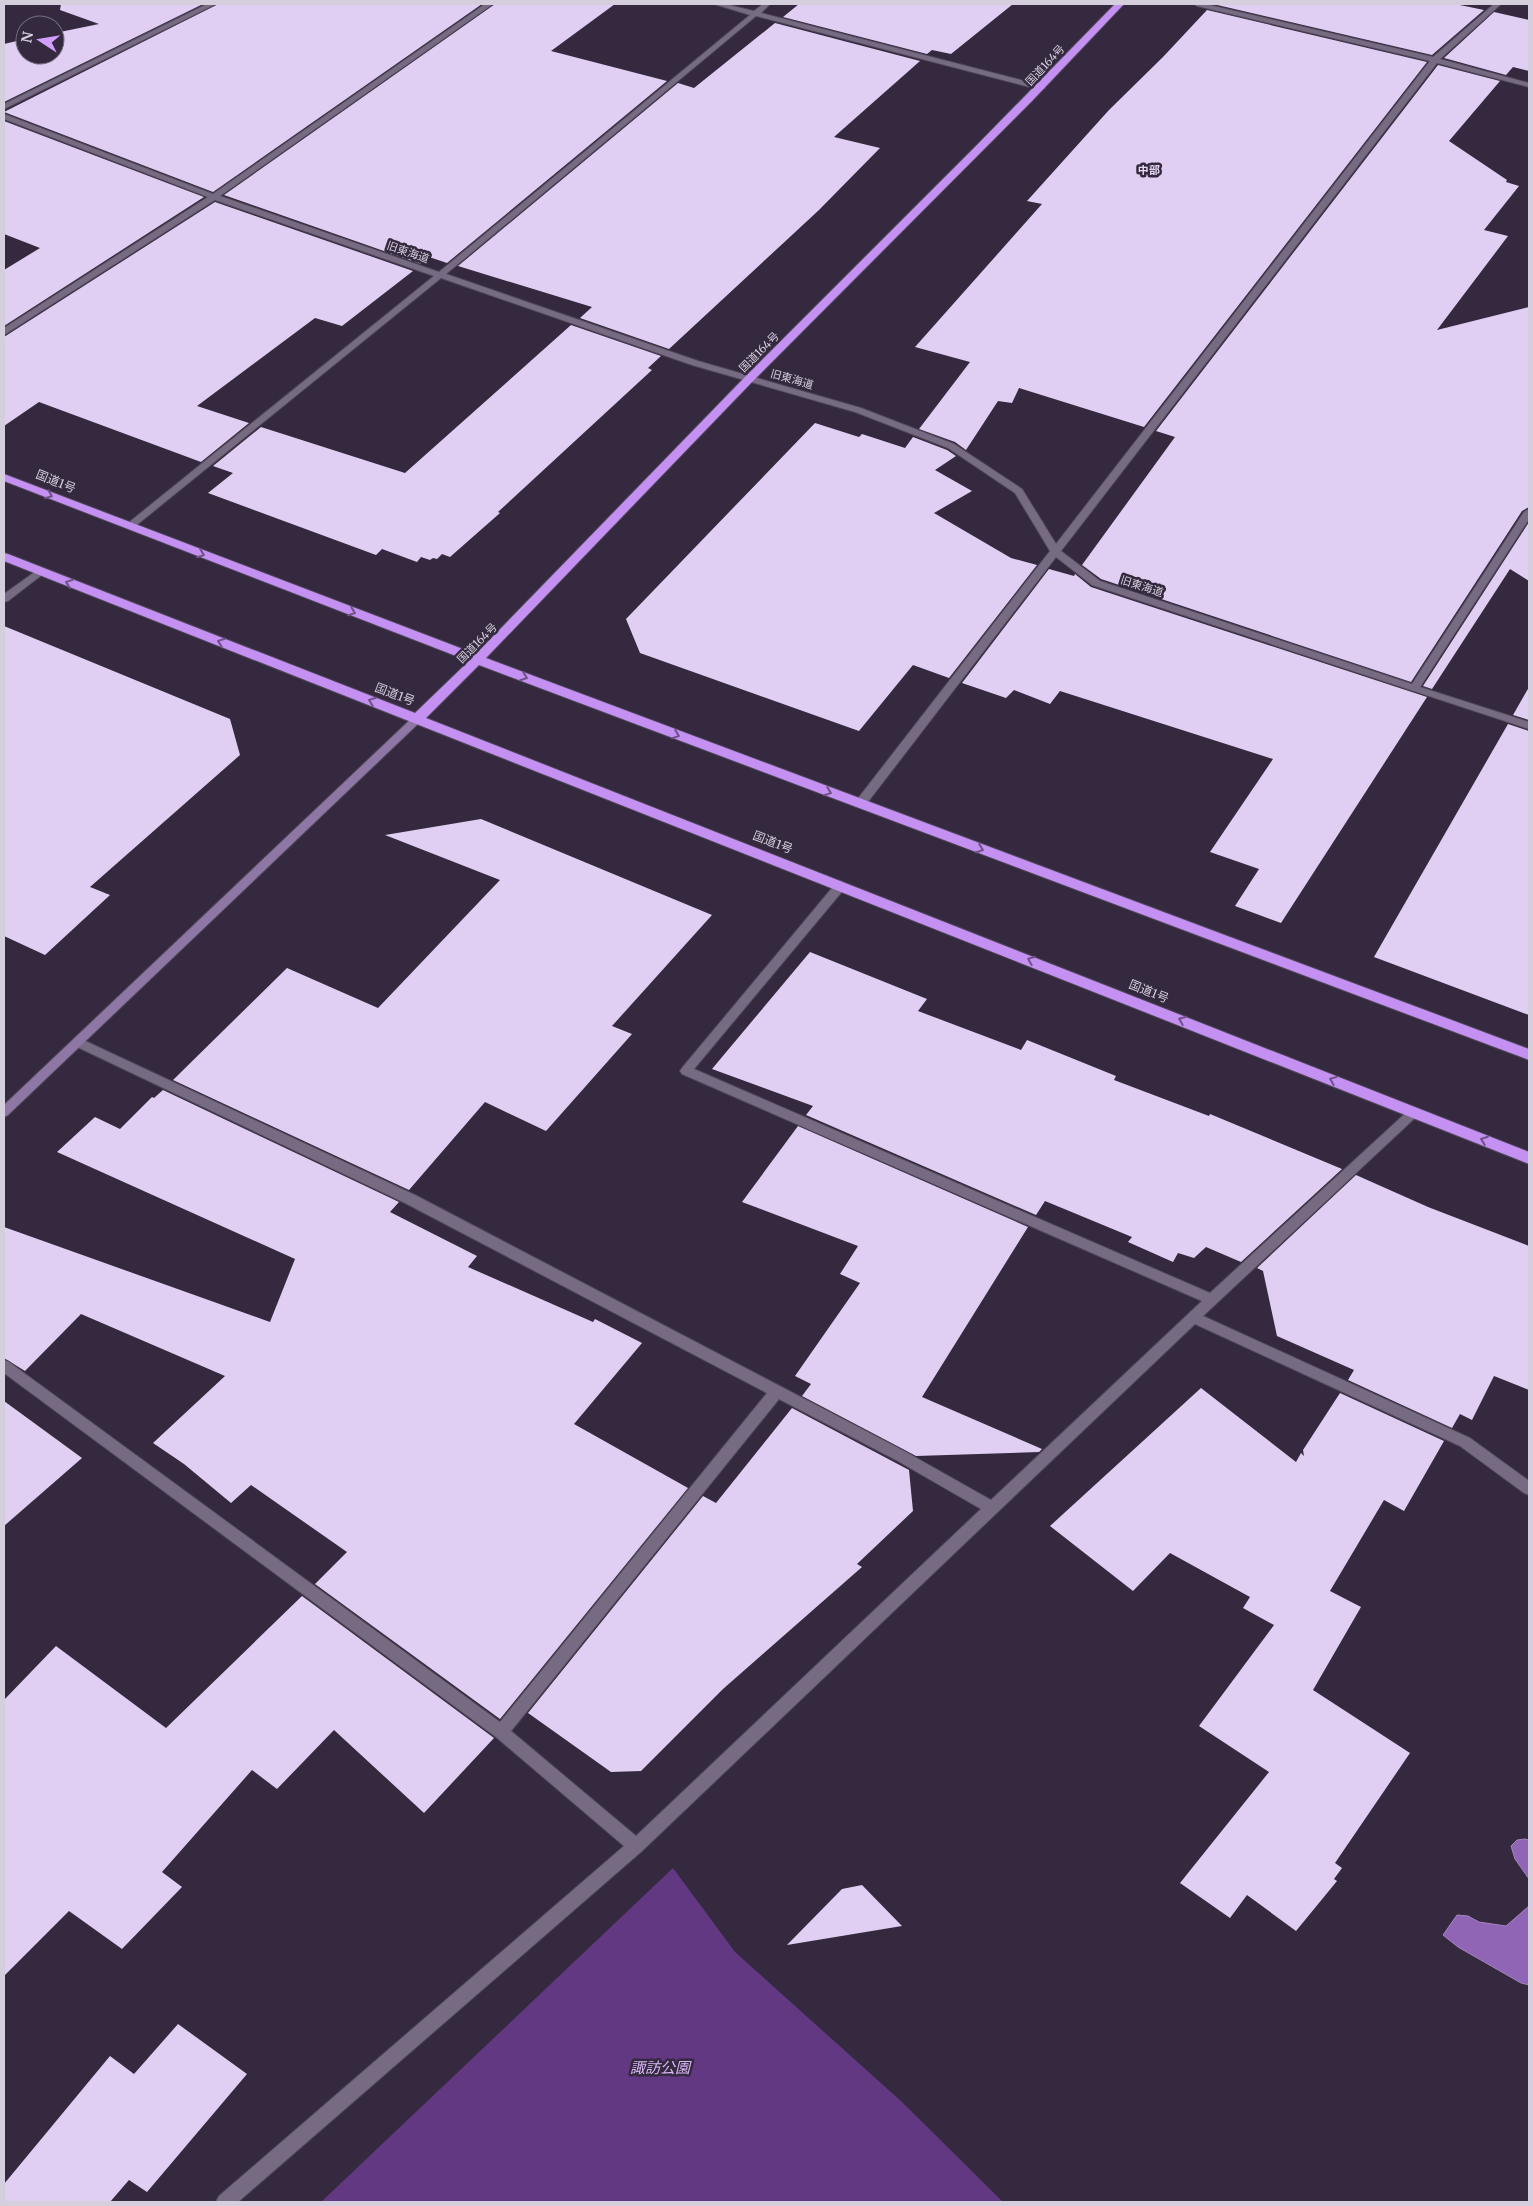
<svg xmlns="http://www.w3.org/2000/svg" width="1533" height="2206" font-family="Merriweather,'Noto Sans JP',serif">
  <rect width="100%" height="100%" fill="#34293e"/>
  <path fill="#613881" d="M673,1868L735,1952L902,2102L1003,2202H321Z"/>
  <g fill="#9165b6" stroke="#a584c1">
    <path d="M1525,1839L1529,1840V1879L1515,1859L1511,1846L1517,1840Z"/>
    <path d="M1529,1906V1985L1521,1983L1458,1947L1443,1935L1457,1915L1468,1916L1479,1922L1506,1926Z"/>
  </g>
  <g fill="#e1cff3">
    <path d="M61,4H203L4,102V44L25,39V55H55V33L99,24L60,10Z"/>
    <path d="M218,4H482L213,192L4,112Z"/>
    <path d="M495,4H615L551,51L667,81L447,263L429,257L421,264L224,195Z"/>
    <path d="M799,4H1013L951,54L932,50L927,54L783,17Z"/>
    <path d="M1213,4H1455L1484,10L1432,55Z"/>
    <path d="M1207,10L1427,62L1144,427L1019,388L1012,403L998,401L966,450L955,442L919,429L970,362L915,347L1042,204L1027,201L1109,110L1163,57Z"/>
    <path d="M1494,12L1529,20V71L1513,67L1506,75L1444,58Z"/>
    <path d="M775,23L920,61L834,137L880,148L819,210L669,349L580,318L592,307L458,266L678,83L694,88Z"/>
    <path d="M1438,65L1500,81L1449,141L1507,180L1506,182L1519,186L1484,230L1508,236L1437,330L1529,307V507L1522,511L1411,682L1101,579L1082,565L1175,437L1156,431Z"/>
    <path d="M4,121L204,197L4,326V270L40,248L4,234Z"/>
    <path d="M215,202L413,271L342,326L315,318L197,406L249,423L201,462L39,402L4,426V337Z"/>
    <path d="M571,325L661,356L648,368L652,370L498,512L500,513L450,557L442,554L437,559L433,558L430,560L421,557L417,562L382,549L376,555L208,493L233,473L213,466L261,427L405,473Z"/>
    <path d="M815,423L859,437L862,434L905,448L913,437L947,450L956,456L935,470L972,491L934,513L1011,558L1037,565L949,678L913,665L859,731L640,653L626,619Z"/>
    <path d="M1529,522V581L1510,569L1432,689L1423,686Z"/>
    <path d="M1049,569L1074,576L1075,574L1091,587L1427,697L1281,923L1235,906L1259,869L1210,852L1273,759L1060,691L1050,704L1014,690L1006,698L962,683Z"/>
    <path d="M4,626L230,719L240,755L90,887L110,895L45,955L4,936Z"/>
    <path d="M1529,687V720L1513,715Z"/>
    <path d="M1508,724L1529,731V1015L1374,957Z"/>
    <path d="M481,819L712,915L612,1026L632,1034L546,1131L485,1102L409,1190L173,1080L287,968L378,1008L500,880L385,835Z"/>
    <path d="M810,952L927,999L918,1011L1021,1050L1027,1040L1116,1076L1114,1080L1209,1116L1210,1114L1342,1169L1241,1262L1206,1247L1194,1258L1178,1253L1173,1262L1128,1242L1132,1237L1045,1201L1036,1215L806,1115L813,1106L712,1069Z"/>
    <path d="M163,1090L399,1202L390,1212L477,1256L468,1267L593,1322L595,1319L642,1343L574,1424L688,1488L500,1719L315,1584L347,1552L251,1485L231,1503L184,1464L153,1443L225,1376L81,1314L25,1371L4,1358V1227L270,1322L295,1259L57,1152L95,1117L120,1129L152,1097L154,1098Z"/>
    <path d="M798,1126L1028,1227L922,1397L1042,1449L1039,1452L916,1456L802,1396L811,1384L795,1376L860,1283L840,1274L858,1246L742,1202Z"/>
    <path d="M1356,1175L1428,1207L1529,1246V1390L1494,1376L1472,1420L1460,1414L1452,1428L1348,1380L1354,1370L1277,1336L1263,1271L1257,1268Z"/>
    <path d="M1201,1388L1296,1462L1301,1453L1304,1456L1303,1450L1340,1393L1444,1441L1404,1511L1384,1500L1330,1591L1361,1607L1313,1690L1410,1753L1335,1863L1342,1868L1334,1879L1337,1881L1296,1931L1247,1895L1230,1918L1180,1883L1269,1772L1199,1726L1274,1625L1243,1608L1250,1597L1170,1553L1133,1591L1050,1526Z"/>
    <path d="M4,1401L82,1458L4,1526Z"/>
    <path d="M792,1408L909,1470L913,1511L857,1564L862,1567L723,1689L641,1771L611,1772L528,1713L703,1496L716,1503Z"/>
    <path d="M302,1596L494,1738L424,1813L334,1730L277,1789L252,1770L162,1872L182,1887L122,1949L69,1911L4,1976V1700L56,1646L166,1728Z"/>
    <path d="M862,1885L902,1926L787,1945L842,1889Z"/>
    <path d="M178,2024L247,2074L147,2192L129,2180L110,2202H4V2184L110,2056L134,2074Z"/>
  </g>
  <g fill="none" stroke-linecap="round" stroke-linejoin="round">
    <defs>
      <g id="street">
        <path d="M207,4H216L4,109V104Z"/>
        <path d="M485,4H493L220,196L439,272L750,15L714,4H725L754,11L763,4H770L761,13L1044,86L1045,88L1041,90L756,16L446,274L698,361L861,408L954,444L1022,489L1056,544L1430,61L1197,6L1194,4H1205L1433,57L1494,4H1501L1440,59L1529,83V87L1437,63L1061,551L1100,581L1412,684L1524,512L1529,509V519L1420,687L1529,722V729L1092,585L1056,557L864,807H856L854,804L856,801L1050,551L1015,493L948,448L855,412L692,365L441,278L133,528H127V524L434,276L215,200L4,335V328L208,197L4,119V114L213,194Z"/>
        <path d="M39,569L44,572L43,574L8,601L4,602V594Z"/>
        <path d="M841,881L847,885L845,888L694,1069L1210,1293L1409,1110H1417L1419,1113L1417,1116L1203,1316L1470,1438L1529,1481V1495L1524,1493L1460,1446L1195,1324L642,1851L238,2202H216L219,2196L624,1846L496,1737L4,1373V1360L9,1362L500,1722L767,1393L405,1203L73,1045L71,1042L77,1038L81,1039L415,1195L906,1452L991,1500L1202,1301L682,1074L680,1071L682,1068L837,882ZM779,1399L896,1460L981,1509L636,1836L511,1731Z"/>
      </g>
      <path id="secondary" d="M417,716L422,719L421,721L8,1115L4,1117V1105L413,717Z"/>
      <path id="highway" d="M1115,4H1124L1032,101L752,382L486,658L1529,1049V1060L479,665L426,718L1529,1152V1164L4,561V553L8,554L415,713L469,661L4,481V474L476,654L744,378L978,144Z"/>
    </defs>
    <use href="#street" stroke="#4f4658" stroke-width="2"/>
    <use href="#secondary" stroke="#4f4658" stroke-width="2"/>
    <use href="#highway" stroke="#4f4658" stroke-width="2"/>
    <use href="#street" fill="#776b84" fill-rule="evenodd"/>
    <use href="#secondary" fill="#8e76a5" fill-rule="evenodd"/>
    <use href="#highway" fill="#c490f2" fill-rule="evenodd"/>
  </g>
  <defs><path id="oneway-chevron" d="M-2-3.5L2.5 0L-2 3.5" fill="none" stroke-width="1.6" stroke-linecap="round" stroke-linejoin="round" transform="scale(1.25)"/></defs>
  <g stroke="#6e5286">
    <use href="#oneway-chevron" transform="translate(49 495) rotate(22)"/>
    <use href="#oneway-chevron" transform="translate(201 554) rotate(21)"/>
    <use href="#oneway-chevron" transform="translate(69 583) rotate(-159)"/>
    <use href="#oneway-chevron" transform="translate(352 612) rotate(21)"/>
    <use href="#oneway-chevron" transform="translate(221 642) rotate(-159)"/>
    <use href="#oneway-chevron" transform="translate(524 677) rotate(21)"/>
    <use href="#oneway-chevron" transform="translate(372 701) rotate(-159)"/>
    <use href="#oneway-chevron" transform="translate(676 735) rotate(21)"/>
    <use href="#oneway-chevron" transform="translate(828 792) rotate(21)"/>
    <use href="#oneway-chevron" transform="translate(980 849) rotate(21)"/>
    <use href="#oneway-chevron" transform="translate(1031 960) rotate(-158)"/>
    <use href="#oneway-chevron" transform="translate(1182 1020) rotate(-158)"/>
    <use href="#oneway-chevron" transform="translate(1333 1080) rotate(-158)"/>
    <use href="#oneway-chevron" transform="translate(1484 1140) rotate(-159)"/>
  </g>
  <g text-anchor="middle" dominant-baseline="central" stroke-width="5" stroke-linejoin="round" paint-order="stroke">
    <g font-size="11" fill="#d5cedc" stroke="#34293e">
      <text transform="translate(1045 65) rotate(-47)">国道164号</text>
      <text transform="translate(408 252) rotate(19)">旧東海道</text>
      <text transform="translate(759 352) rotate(-45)">国道164号</text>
      <text transform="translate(792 379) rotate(16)">旧東海道</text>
      <text transform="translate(1142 586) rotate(18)">旧東海道</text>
      <text transform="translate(477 643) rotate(-45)">国道164号</text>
    </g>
    <g font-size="11" font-weight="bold" fill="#e7daf6" stroke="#34293e">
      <text x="1149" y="170">中部</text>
    </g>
    <g font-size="12" fill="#d5cedc" stroke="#34293e">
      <text transform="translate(56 481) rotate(22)">国道1号</text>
      <text transform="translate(395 694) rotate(21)">国道1号</text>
      <text transform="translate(773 842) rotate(21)">国道1号</text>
      <text transform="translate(1149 991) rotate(22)">国道1号</text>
    </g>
    <g font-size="15" font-style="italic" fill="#d9b8f9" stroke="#34293e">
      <text x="660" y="2067">諏訪公園</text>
    </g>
  </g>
  <rect width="1533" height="2206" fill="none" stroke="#d5cedc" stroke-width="10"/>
  <g transform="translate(40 40) rotate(282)"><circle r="24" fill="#34293e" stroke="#746b7d"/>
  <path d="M0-4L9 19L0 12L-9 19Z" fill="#d19dfe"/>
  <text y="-8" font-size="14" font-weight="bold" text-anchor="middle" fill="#d5cedc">N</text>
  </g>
</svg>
